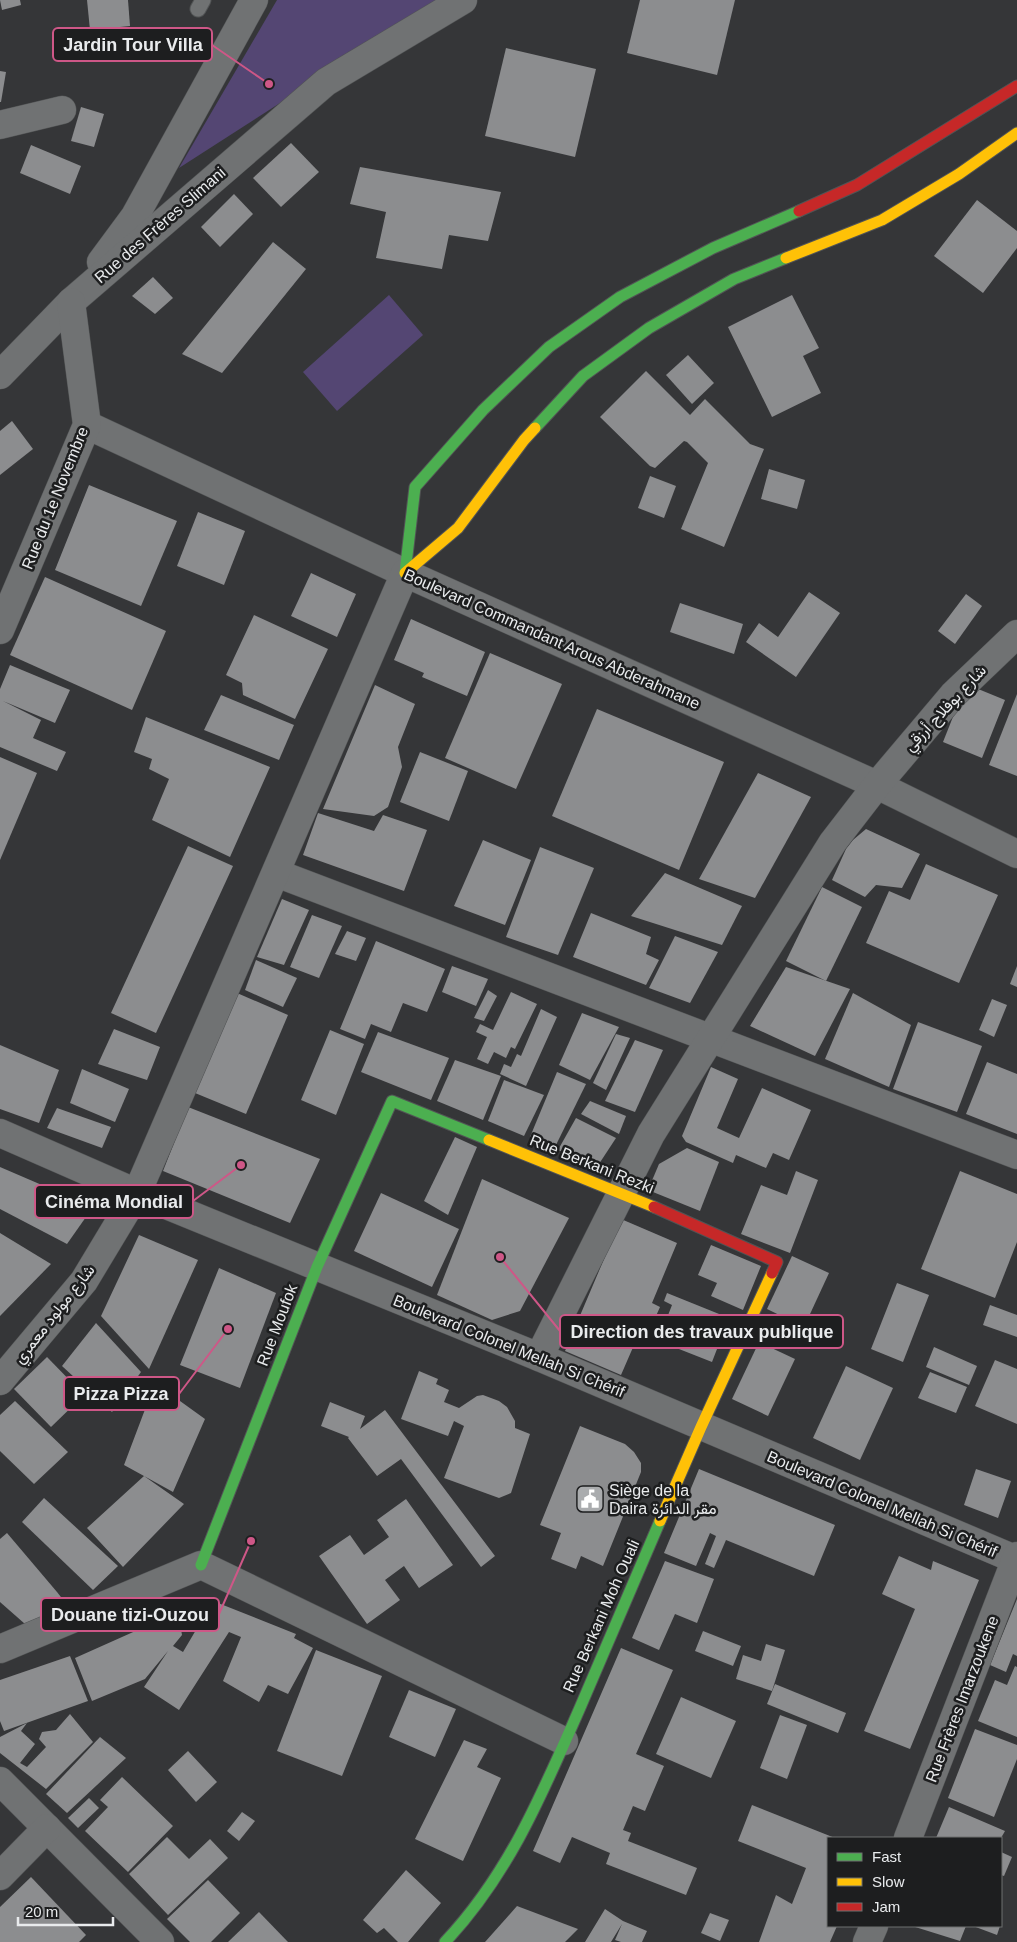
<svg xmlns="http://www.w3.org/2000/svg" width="1017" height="1942" font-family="Arial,Vazirmatn,sans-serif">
  <rect width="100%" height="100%" fill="#353638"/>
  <g fill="#544673">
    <path d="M277,0H440L179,168Z"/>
    <path d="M389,295L423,335L337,411L303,372Z"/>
  </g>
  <g fill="#8c8d8f">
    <path d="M0,0H20L21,5L2,10Z"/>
    <path d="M87,0H128L130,26L90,30Z"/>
    <path d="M640,0H735L717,75L627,53Z"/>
    <path d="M506,48L596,69L575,157L485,136Z"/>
    <path d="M0,71L6,72L1,102H0Z"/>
    <path d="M81,107L104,114L94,147L71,141Z"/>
    <path d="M291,143L319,172L281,207L253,178Z"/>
    <path d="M31,145L81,166L70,194L20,173Z"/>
    <path d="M360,167L501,192L488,241L449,235L442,269L376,258L386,212L350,204Z"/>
    <path d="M234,194L253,214L220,247L201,227Z"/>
    <path d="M977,200L1017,231V248L983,293L934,256Z"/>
    <path d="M273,242L306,269L222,373L182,354Z"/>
    <path d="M153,277L173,298L155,314L132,296Z"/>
    <path d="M792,295L819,348L803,356L821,393L772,417L728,327Z"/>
    <path d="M688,355L714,383L692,404L666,375Z"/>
    <path d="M646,371L690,415L705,399L750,444L764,449L724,547L681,529L708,463L687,442L684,441L655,468L650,466L600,417Z"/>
    <path d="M12,421L33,449L0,475V431Z"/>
    <path d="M769,469L805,480L797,509L761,499Z"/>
    <path d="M650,476L676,486L664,518L638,508Z"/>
    <path d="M89,485L177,521L141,606L55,570Z"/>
    <path d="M198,512L245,531L224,585L177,566Z"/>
    <path d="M311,573L356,594L337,637L291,616Z"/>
    <path d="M45,577L166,631L132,710L10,655Z"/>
    <path d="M809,592L840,613L796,677L746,642L759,623L778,637Z"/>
    <path d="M966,594L982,606L955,644L938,631Z"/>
    <path d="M680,603L743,624L734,654L670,632Z"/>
    <path d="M254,615L328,649L295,719L243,695L242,683L226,675Z"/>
    <path d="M411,619L485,652L467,696L422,677L424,673L394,660Z"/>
    <path d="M490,653L562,684L516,789L445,758Z"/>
    <path d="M10,665L70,690L55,723L3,701L41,720L33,738L66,752L57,771L0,747V689Z"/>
    <path d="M966,684L1005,700L982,758L943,742Z"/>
    <path d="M375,685L415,704L398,747L402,767L388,807L374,816L323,809Z"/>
    <path d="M1017,694V776L989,765Z"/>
    <path d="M221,695L294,725L279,760L204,730Z"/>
    <path d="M597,709L724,762L679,870L552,816Z"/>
    <path d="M146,717L270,767L230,857L152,820L169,779L149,769L152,759L134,752Z"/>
    <path d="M420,752L468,771L449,821L400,802Z"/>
    <path d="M0,757L37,773L0,860Z"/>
    <path d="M758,773L811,797L755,898L699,879Z"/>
    <path d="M318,813L374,831L383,815L427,830L404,891L303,855Z"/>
    <path d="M866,829L920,854L902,888L876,885L865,897L832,880L846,849L853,840Z"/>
    <path d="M483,840L531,860L505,925L454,906Z"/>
    <path d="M188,846L233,866L156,1033L111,1013Z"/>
    <path d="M540,847L594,868L558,955L506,937Z"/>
    <path d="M926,864L998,895L959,983L866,943L889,891L910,900Z"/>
    <path d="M665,873L742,906L722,945L631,916Z"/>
    <path d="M822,887L862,907L826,981L786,961Z"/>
    <path d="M282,899L309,910L284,965L257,957Z"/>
    <path d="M591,913L651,937L646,954L659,960L646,985L573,957Z"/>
    <path d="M312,915L342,926L319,978L290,967Z"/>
    <path d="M347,931L366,938L356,961L335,954Z"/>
    <path d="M675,936L718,952L690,1003L649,988Z"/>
    <path d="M376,941L445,969L427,1012L403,1003L391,1032L371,1024L365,1039L340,1029Z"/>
    <path d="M256,960L297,978L283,1007L245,990Z"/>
    <path d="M452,966L488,979L476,1006L442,992Z"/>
    <path d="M1017,966V987L1010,984Z"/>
    <path d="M786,967L850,989L815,1056L750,1026Z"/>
    <path d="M488,990L497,996L484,1021L474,1018Z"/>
    <path d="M511,992L537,1004L515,1049L511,1047L506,1058L494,1052L488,1064L477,1059L487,1037L476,1032L480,1024L493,1030Z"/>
    <path d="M237,993L288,1015L246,1114L195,1093Z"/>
    <path d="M853,993L911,1025L889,1087L825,1059Z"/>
    <path d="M992,999L1007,1005L994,1037L979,1030Z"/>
    <path d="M541,1009L557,1017L526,1086L500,1074L504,1064L511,1067L517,1054L521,1056Z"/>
    <path d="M582,1013L619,1027L590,1080L559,1065Z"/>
    <path d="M918,1022L982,1046L957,1112L893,1089Z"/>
    <path d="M114,1029L160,1047L147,1080L98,1064Z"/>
    <path d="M330,1030L364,1044L336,1115L301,1100Z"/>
    <path d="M378,1032L449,1058L431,1100L361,1072Z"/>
    <path d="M616,1034L630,1038L606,1090L593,1083Z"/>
    <path d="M635,1040L663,1050L635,1112L605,1101Z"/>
    <path d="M0,1045L59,1070L39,1123L0,1109Z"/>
    <path d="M455,1060L501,1076L483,1120L437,1101Z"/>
    <path d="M987,1062L1017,1074V1134L966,1114Z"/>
    <path d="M711,1067L738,1079L717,1128L739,1138L762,1088L811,1110L789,1160L773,1153L766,1168L736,1155L733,1163L686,1142L682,1136Z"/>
    <path d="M82,1069L129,1089L115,1122L70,1103Z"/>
    <path d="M557,1072L586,1084L555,1147L530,1137Z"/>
    <path d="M504,1080L544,1095L524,1136L488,1121Z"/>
    <path d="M590,1101L626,1116L619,1134L581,1114Z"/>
    <path d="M188,1107L320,1159L290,1223L163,1171Z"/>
    <path d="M57,1108L111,1127L102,1148L47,1128Z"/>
    <path d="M576,1118L616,1138L597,1167L558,1150Z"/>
    <path d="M455,1137L477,1147L448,1215L424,1201Z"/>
    <path d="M687,1148L719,1162L700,1211L648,1190L659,1164Z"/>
    <path d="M0,1167L93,1207L67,1244L0,1209Z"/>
    <path d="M796,1171L818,1180L790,1253L741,1234L761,1185L787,1195Z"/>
    <path d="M960,1171L1017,1194V1242L995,1298L921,1269Z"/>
    <path d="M482,1179L569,1218L520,1311L492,1320L437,1295Z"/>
    <path d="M381,1193L459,1229L432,1287L354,1251Z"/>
    <path d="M621,1219L677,1243L652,1303L660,1307L652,1325L644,1322L621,1375L565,1351Z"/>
    <path d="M0,1233L51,1264L0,1316Z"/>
    <path d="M139,1235L198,1260L149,1369L101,1316Z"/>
    <path d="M711,1245L761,1266L743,1310L711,1296L717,1283L698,1275Z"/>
    <path d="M792,1256L829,1273L804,1327L767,1309Z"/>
    <path d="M219,1268L276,1293L240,1388L180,1365Z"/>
    <path d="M897,1283L929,1295L903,1362L871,1349Z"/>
    <path d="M667,1293L729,1318L712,1362L651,1338L657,1320L665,1323L672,1305L664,1301Z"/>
    <path d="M990,1305L1017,1315V1337L983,1325Z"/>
    <path d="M96,1323L141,1372L112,1412L62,1366Z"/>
    <path d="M759,1342L795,1359L768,1416L732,1399Z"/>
    <path d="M934,1347L977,1366L969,1385L926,1367Z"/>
    <path d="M47,1357L84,1395L51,1427L14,1389Z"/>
    <path d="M995,1360L1017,1369V1424L975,1406Z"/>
    <path d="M846,1366L893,1388L860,1460L813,1438Z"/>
    <path d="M419,1371L438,1379L436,1384L449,1390L444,1402L459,1408L477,1396L483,1395L499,1401L507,1407L515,1421V1428L530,1434L511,1493L499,1498L444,1478L464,1426L454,1421L448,1436L401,1419Z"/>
    <path d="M930,1372L967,1387L956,1413L918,1398Z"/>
    <path d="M155,1383L205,1419L173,1492L144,1476L184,1504L123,1567L87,1528L144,1476L124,1465Z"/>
    <path d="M15,1401L68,1452L34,1484L0,1451V1415Z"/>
    <path d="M330,1402L365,1416L360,1429L385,1410L495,1556L481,1567L401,1459L377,1476L348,1438L349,1437L321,1426Z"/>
    <path d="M580,1426L625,1444L634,1452L641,1463V1472L603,1566L581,1556L576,1569L551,1559L561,1533L540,1525Z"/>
    <path d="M699,1469L835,1525L814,1576L726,1540L714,1568L705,1564L716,1536L710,1533L696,1566L664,1553Z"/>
    <path d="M976,1469L1011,1481L998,1518L964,1505Z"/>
    <path d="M44,1498L118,1566L93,1590L22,1522Z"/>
    <path d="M406,1499L453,1565L419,1588L404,1566L385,1580L400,1600L367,1624L319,1556L350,1535L364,1555L389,1537L377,1520Z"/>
    <path d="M7,1533L57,1592L68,1606L25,1624L0,1602V1539Z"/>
    <path d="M899,1556L931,1570L933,1561L979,1580L910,1749L864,1731L915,1609L882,1594Z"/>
    <path d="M665,1561L714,1579L697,1623L675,1614L659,1650L632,1638Z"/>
    <path d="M1017,1599V1656L1013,1654L1006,1672L990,1665Z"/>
    <path d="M213,1601L296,1634L294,1638L313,1648L288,1694L268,1685L259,1702L223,1681L241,1637L229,1632L179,1710L144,1687L168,1651L145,1679L92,1701L75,1658L178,1612L182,1635L173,1646L183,1652Z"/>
    <path d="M703,1631L741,1646L733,1666L695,1651Z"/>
    <path d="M766,1644L785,1650L772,1691L736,1679L743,1655L761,1661Z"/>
    <path d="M621,1648L673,1670L636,1754L664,1766L645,1811L633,1806L623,1830L631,1833L628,1841L697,1868L686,1895L606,1864L610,1853L572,1837L560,1863L533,1851Z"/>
    <path d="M316,1650L382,1676L342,1776L277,1751Z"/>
    <path d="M70,1656L88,1701L4,1731L0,1721V1680Z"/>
    <path d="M1015,1666L1017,1667V1737L978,1721L995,1680L1007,1685Z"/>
    <path d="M775,1684L846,1713L838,1733L767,1704Z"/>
    <path d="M409,1690L456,1709L435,1757L389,1737Z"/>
    <path d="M681,1697L736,1721L711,1778L656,1754Z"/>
    <path d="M70,1714L93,1742L46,1789L0,1753V1737L27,1723L21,1731L35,1744L20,1763L27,1767L46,1747L39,1739L42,1732L56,1730Z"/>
    <path d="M780,1715L807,1725L787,1779L760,1768Z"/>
    <path d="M975,1729L1017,1745V1759L994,1817L948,1798Z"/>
    <path d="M100,1737L126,1758L67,1813L46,1794Z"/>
    <path d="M464,1740L487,1749L477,1767L501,1778L463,1861L415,1839Z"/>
    <path d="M188,1751L217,1782L196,1802L168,1770Z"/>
    <path d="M122,1777L173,1826L128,1872L85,1831L108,1807L100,1800Z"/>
    <path d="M89,1798L99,1808L78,1828L68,1818Z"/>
    <path d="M752,1805L835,1838H828V1926H837L830,1942H759L776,1895L792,1904L806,1868L738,1841Z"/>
    <path d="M949,1807L1005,1831L1001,1838H936Z"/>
    <path d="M242,1812L255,1821L239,1841L227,1831Z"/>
    <path d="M167,1837L189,1859L210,1839L228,1858L168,1915L129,1874Z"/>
    <path d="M1001,1852L1012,1857L1004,1876L1001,1875Z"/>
    <path d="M406,1870L441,1903L408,1942H398L384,1928L377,1933L363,1920Z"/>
    <path d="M31,1877L86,1935L79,1942H0V1907Z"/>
    <path d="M208,1880L240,1913L211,1942H190L167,1919Z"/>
    <path d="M517,1906L578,1929L565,1942H485Z"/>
    <path d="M605,1909L623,1921L647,1931L642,1942H621L615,1940L622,1924L611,1942H585Z"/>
    <path d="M259,1912L288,1942H228Z"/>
    <path d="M710,1913L729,1920L720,1941L701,1933Z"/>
    <path d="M912,1926H966L960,1941Z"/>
    <path d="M973,1926H1000L997,1935Z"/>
  </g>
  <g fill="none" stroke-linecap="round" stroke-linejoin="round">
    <defs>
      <path id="lane" d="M198,9L203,0"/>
      <g id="street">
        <path d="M0,125L62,110"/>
        <path d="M101,262L135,216L254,0"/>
        <path d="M0,375L71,302L326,82L463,0"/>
        <path d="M87,425L405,573L877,785L1017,854"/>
        <path d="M0,630L87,425L71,302"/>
        <path d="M276,873L1017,1155"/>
        <path d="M0,1133L137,1193L539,1357L1017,1560"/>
        <path d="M539,1357L651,1134L833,842L877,785L953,695L1017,634"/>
        <path d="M0,1381L84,1281L137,1193L405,573"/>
        <path d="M0,1649L201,1565L564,1741"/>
        <path d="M0,1781L160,1942"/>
        <path d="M908,1838L1017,1556"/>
        <path d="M0,1876L47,1828"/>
        <path d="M867,1942L874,1926"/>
      </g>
      <g id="fast">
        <path d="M535,428L583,376L649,328L734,279L786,258"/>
        <path d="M405,573L415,487L483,410L549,347L620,297L713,248L799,211"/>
        <path d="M201,1565L317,1267L392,1101L489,1140"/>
        <path d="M445,1942C509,1874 542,1794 579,1710C606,1647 633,1584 660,1521"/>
      </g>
      <g id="slow">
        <path d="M786,258L882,220L959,174L1017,133"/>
        <path d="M405,573L458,528L524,440L535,428"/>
        <path d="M489,1140L654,1207"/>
        <path d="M660,1521L701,1427L772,1273"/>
      </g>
      <g id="jam">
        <path d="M799,211L857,185L1017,86"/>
        <path d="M654,1207L777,1262L772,1273"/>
      </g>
    </defs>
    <use href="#lane" stroke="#525455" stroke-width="17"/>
    <use href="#street" stroke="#525455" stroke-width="29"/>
    <use href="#fast" stroke="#525455" stroke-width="13"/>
    <use href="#slow" stroke="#525455" stroke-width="13"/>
    <use href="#jam" stroke="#525455" stroke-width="13"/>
    <use href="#lane" stroke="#707273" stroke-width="15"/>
    <use href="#street" stroke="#707273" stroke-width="28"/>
    <use href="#fast" stroke="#4caf50" stroke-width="11"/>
    <use href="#slow" stroke="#ffc107" stroke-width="11"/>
    <use href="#jam" stroke="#c62828" stroke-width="11"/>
  </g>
  <defs>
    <symbol id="civic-square" viewBox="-11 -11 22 22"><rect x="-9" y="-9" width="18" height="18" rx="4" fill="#aaacae" stroke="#1d1e1f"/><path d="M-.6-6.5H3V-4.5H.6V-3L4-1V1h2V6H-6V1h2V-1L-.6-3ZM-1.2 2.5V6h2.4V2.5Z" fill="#fff"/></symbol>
  </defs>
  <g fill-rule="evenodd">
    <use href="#civic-square" x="574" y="1483" width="32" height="32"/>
  </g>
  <g text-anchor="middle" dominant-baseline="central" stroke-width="5" stroke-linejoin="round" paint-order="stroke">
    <g font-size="16" fill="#e9ebed" stroke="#1d1e1f">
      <text transform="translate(160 225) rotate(-41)">Rue des Frères Slimani</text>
      <text transform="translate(55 498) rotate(-68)">Rue du 1e Novembre</text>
      <text transform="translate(552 639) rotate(24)">Boulevard Commandant Arous Abderahmane</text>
      <text transform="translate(945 708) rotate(-47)">شارع بوفلاح أرزقي</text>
      <text transform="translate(592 1164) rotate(22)">Rue Berkani Rezki</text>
      <text transform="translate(54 1314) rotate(-52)">شارع مولود معمري</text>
      <text transform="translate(277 1325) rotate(-69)">Rue Moufok</text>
      <text transform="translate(509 1346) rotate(22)">Boulevard Colonel Mellah Si Chérif</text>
      <text transform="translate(882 1504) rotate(23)">Boulevard Colonel Mellah Si Chérif</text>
      <text transform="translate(601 1616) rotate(-66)">Rue Berkani Moh Ouali</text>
      <text transform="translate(962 1699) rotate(-69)">Rue Frères Imarzoukene</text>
    </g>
    <g font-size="16" fill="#e9ebed" stroke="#1d1e1f" text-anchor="start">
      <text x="609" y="1490">Siège de la<tspan x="609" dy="18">Daira مقر الدائرة</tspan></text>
    </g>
  </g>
  <path fill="none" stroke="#ce5787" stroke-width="2" d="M269 84L212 45M241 1165L193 1201M500 1257L560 1331M228 1329L179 1394M251 1541L219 1614"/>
  <g fill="#ce5787" stroke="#1d1e1f" stroke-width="2">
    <circle cx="269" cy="84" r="5"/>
    <circle cx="241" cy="1165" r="5"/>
    <circle cx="500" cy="1257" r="5"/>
    <circle cx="228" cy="1329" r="5"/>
    <circle cx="251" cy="1541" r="5"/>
  </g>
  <g fill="#1d1e1f" stroke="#ce5787" stroke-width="2">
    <rect x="53" y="28" width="159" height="33" rx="5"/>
    <rect x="35" y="1185" width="158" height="33" rx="5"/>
    <rect x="560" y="1315" width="283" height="33" rx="5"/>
    <rect x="64" y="1377" width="115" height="33" rx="5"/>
    <rect x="41" y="1598" width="178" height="33" rx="5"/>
  </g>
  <g font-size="18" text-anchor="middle" font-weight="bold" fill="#e9ebed">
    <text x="133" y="51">Jardin Tour Villa</text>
    <text x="114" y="1208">Cinéma Mondial</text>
    <text x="702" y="1338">Direction des travaux publique</text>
    <text x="121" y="1400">Pizza Pizza</text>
    <text x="130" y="1621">Douane tizi-Ouzou</text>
  </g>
  <rect x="827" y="1837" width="175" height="90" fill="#1d1e1f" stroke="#6f7071"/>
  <rect x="837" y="1853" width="25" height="8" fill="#4caf50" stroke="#6f7071"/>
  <text x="872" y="1862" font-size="15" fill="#e9ebed">Fast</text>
  <rect x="837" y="1878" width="25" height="8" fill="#ffc107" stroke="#6f7071"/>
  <text x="872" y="1887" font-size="15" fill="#e9ebed">Slow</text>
  <rect x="837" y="1903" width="25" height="8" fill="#c62828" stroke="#6f7071"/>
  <text x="872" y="1912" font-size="15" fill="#e9ebed">Jam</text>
  <path d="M18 1917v8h95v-8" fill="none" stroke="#e9ebed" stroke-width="2.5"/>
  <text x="25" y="1917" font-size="15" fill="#e9ebed" stroke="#1d1e1f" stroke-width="4" paint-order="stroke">20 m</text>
</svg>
